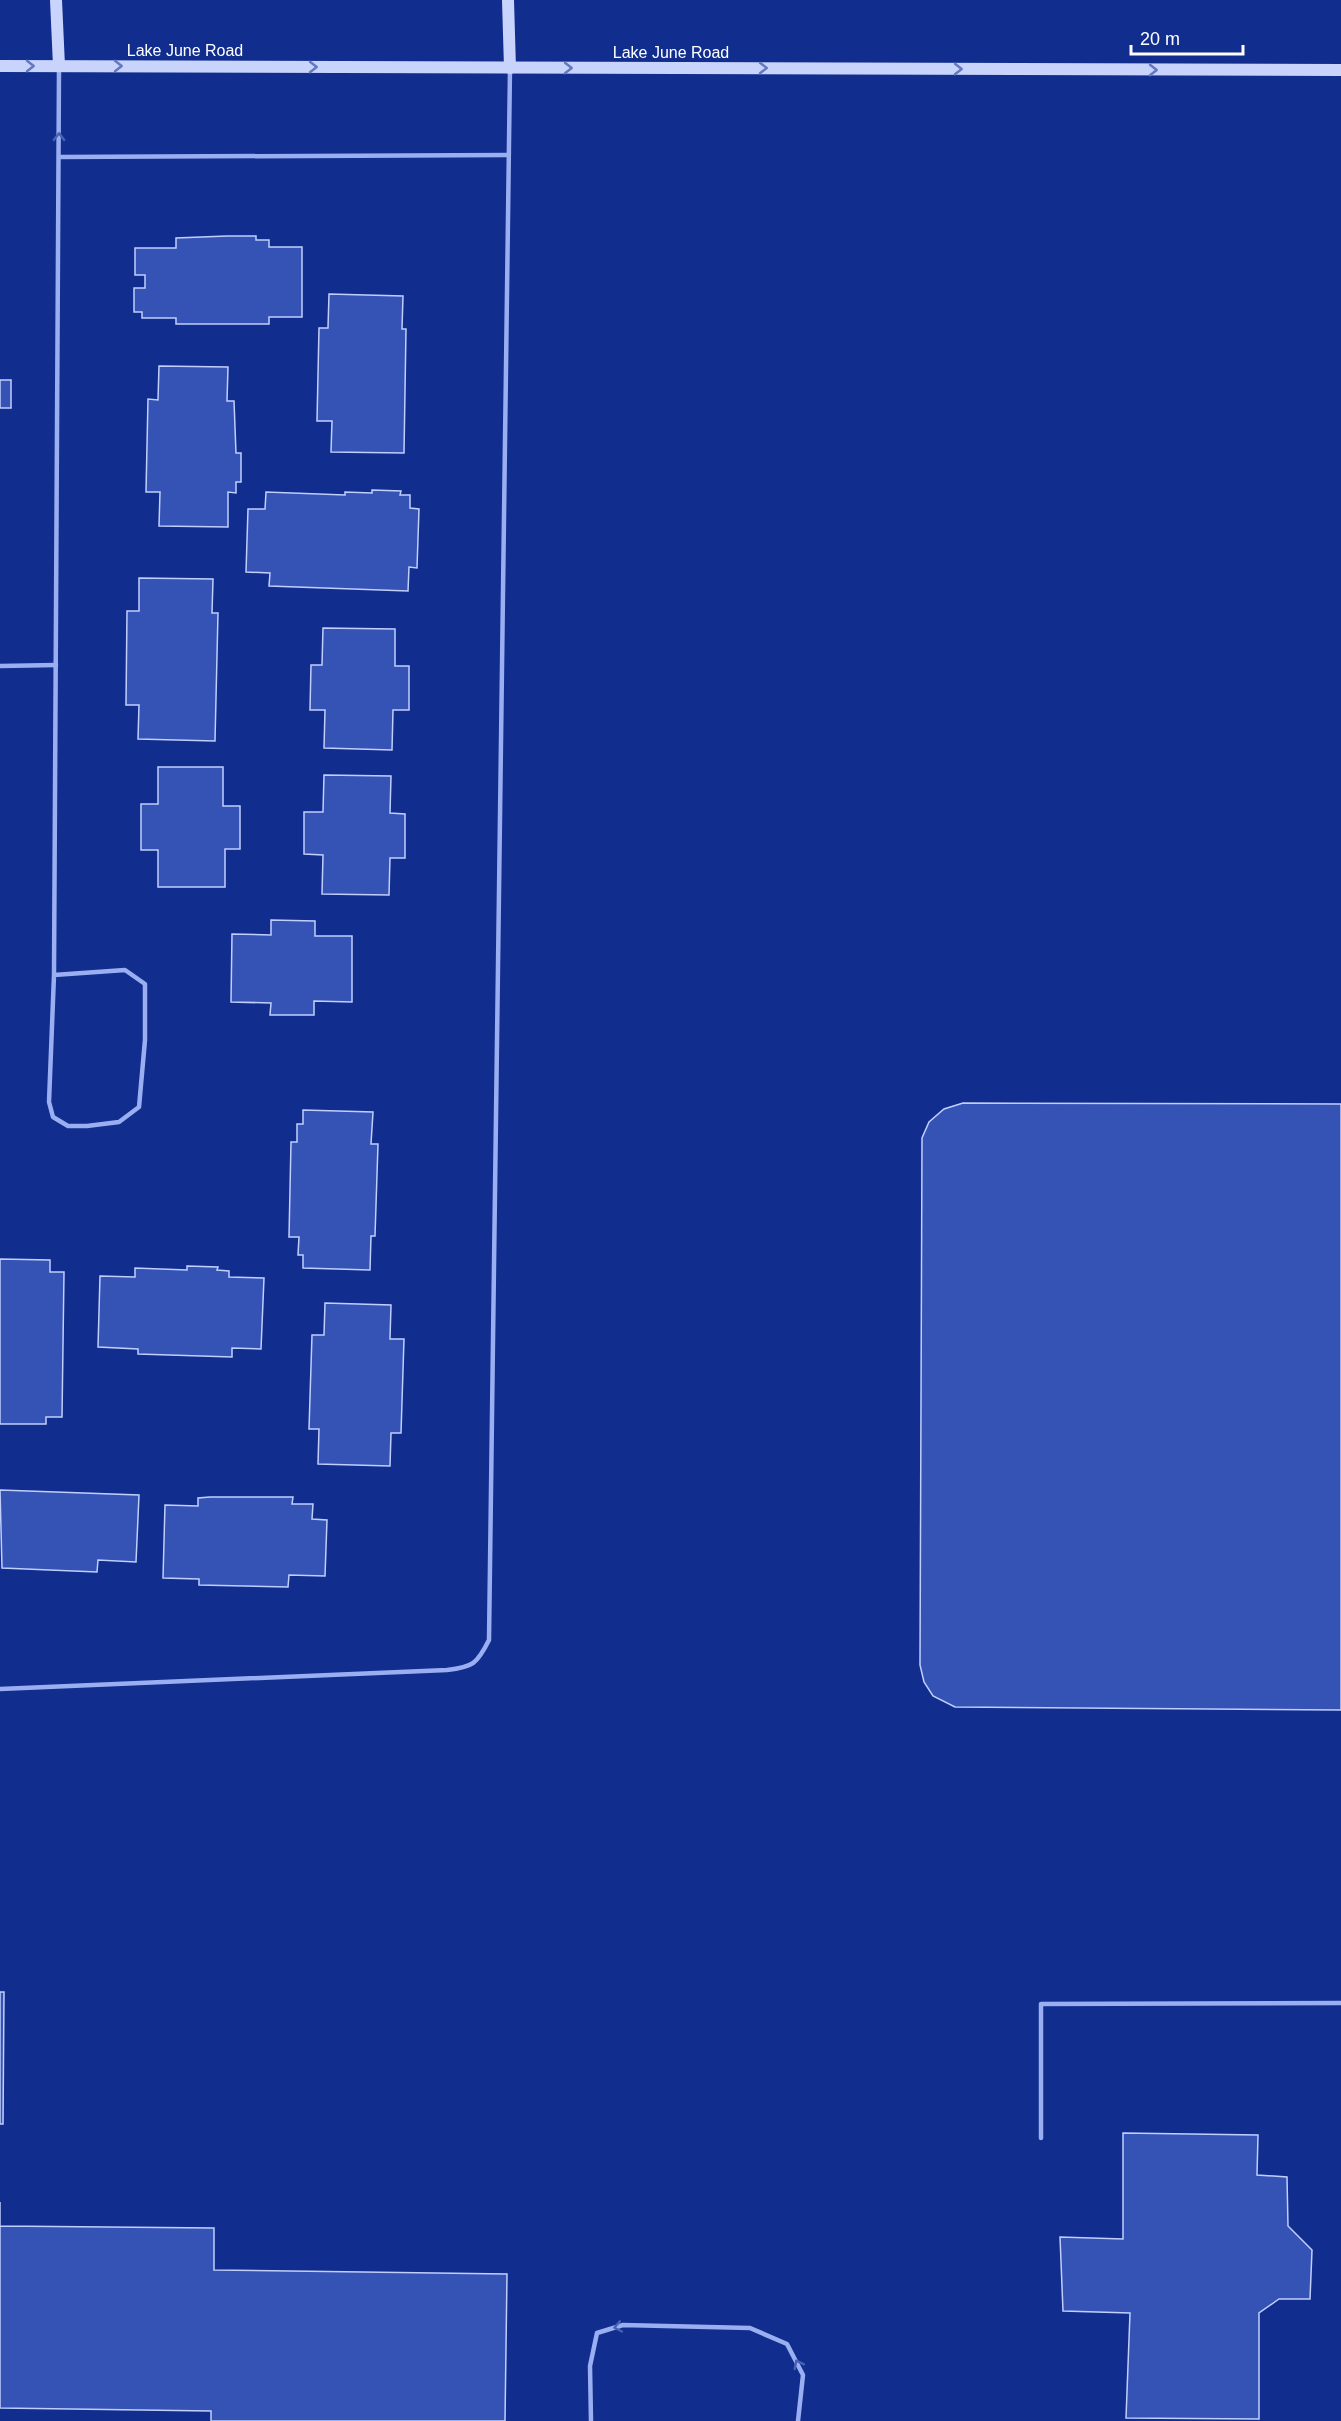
<svg xmlns="http://www.w3.org/2000/svg" width="1341" height="2421" font-family="Arial,sans-serif">
  <rect width="100%" height="100%" fill="#112d8d"/>
  <g fill="#3552b5" stroke="#c1cffd" stroke-width="1.5">
    <path d="M227,236H256V240H269V247H302V317H269V324H176V318H142V312H134V288H145V275H135V248H176V238Z"/>
    <path d="M329,294L403,296L402,329H406L404,453L331,452L332,421H317L319,328H328Z"/>
    <path d="M159,366L228,367L227,401H234L236,453H241V482H236V493L228,492V527L159,526L160,492H146L148,399L158,400Z"/>
    <rect x="0" y="380" width="11" height="28"/>
    <path d="M372,490L401,491L400,495H410V508L419,509L417,568L409,567L408,591L269,586L270,573L246,572L248,509H265L266,492L345,495V492L372,493Z"/>
    <path d="M139,578L213,579L212,613H218L215,741L138,739L139,705H126L127,611H139Z"/>
    <path d="M323,628L395,629V666H409V710H393L392,750L324,748L325,710H310L311,665H322Z"/>
    <path d="M158,767H223V806H240V849H225V887H158V850H141V804H158Z"/>
    <path d="M324,775L391,776L390,813L405,814V858H390L389,895L322,894L323,855L304,854V812H323Z"/>
    <path d="M271,920L315,921V936H352V1002L314,1001V1015H270L271,1003L231,1002L232,934L271,935Z"/>
    <path d="M963,1103L1341,1104V1710L955,1707L933,1696L924,1682L920,1665L922,1138L929,1122L944,1109Z"/>
    <path d="M303,1110L373,1112L371,1144H378L375,1236H371L370,1270L303,1268V1255H298L299,1237H289L291,1142H297V1124H303Z"/>
    <path d="M0,1259L50,1260V1272H64L62,1417H46V1424H0Z"/>
    <path d="M187,1266L218,1267L217,1270L229,1271V1277L264,1278L261,1349L232,1348V1357L138,1354V1349L98,1347L100,1276L135,1277V1268L187,1270Z"/>
    <path d="M325,1303L391,1305L390,1339H404L401,1433H391L390,1466L318,1464L319,1429H309L312,1335H324Z"/>
    <path d="M0,1490L139,1495L136,1562L98,1560L97,1572L2,1568Z"/>
    <path d="M210,1497H293L292,1504H313L312,1519L327,1520L325,1576L289,1575L288,1587L199,1585V1579L163,1578L165,1505L198,1506V1498Z"/>
    <path d="M0,1992H4L3,2124H0Z"/>
    <path d="M1123,2133L1258,2135L1257,2175L1287,2177L1288,2226L1312,2250L1310,2299H1279L1259,2313V2419L1126,2418L1130,2313L1063,2311L1060,2237L1123,2239Z"/>
    <path d="M0,2202V2226L214,2228V2270L507,2274L505,2421H211V2411L0,2408Z"/>
  </g>
  <g fill="none" stroke-linecap="round" stroke-linejoin="round">
    <g stroke="#9aaff2" stroke-width="4.5">
      <path d="M59,157L508,155"/>
      <path d="M0,666L56,665"/>
      <path d="M54,975L125,970L145,984V1040L139,1107L119,1122L87,1126H68L53,1117L49,1102L54,975L59,68"/>
      <path d="M0,1689L447,1670C473,1667 477,1664 489,1640L510,68"/>
      <path d="M1041,2138V2004L1341,2003"/>
      <path d="M591,2421L590,2366L597,2333L623,2325L750,2328L787,2344L803,2375L798,2421"/>
    </g>
    <g stroke="#c9d4fc" stroke-width="12">
      <path d="M56,0L59,66"/>
      <path d="M508,0L510,68"/>
      <path d="M0,66L1341,70"/>
    </g>
  </g>
  <defs><path id="oneway-chevron" d="M-2-3.5L2.5 0L-2 3.5" fill="none" stroke-width="1.6" stroke-linecap="round" stroke-linejoin="round" transform="scale(1.5)"/></defs>
  <g stroke="#6478bf">
    <use href="#oneway-chevron" transform="translate(30 66)"/>
    <use href="#oneway-chevron" transform="translate(118 66)"/>
    <use href="#oneway-chevron" transform="translate(313 67)"/>
    <use href="#oneway-chevron" transform="translate(568 68)"/>
    <use href="#oneway-chevron" transform="translate(763 68)"/>
    <use href="#oneway-chevron" transform="translate(958 69)"/>
    <use href="#oneway-chevron" transform="translate(1153 70)"/>
  </g>
  <g stroke="#4861b5">
    <use href="#oneway-chevron" transform="translate(59 137) rotate(-89)"/>
    <use href="#oneway-chevron" transform="translate(618 2327) rotate(168)"/>
    <use href="#oneway-chevron" transform="translate(798 2364) rotate(-117)"/>
  </g>
  <g text-anchor="middle" dominant-baseline="central" stroke-width="5" stroke-linejoin="round" paint-order="stroke">
    <g font-size="16" fill="#fff" stroke="#112d8d">
      <text x="185" y="50">Lake June Road</text>
      <text x="671" y="52">Lake June Road</text>
    </g>
  </g>
  <path d="M1131 45v9h112v-9" fill="none" stroke="#ffffff" stroke-width="3"/>
  <text x="1140" y="45" font-size="18" fill="#ffffff" stroke="#112d8d" stroke-width="4.5" paint-order="stroke">20 m</text>
</svg>
